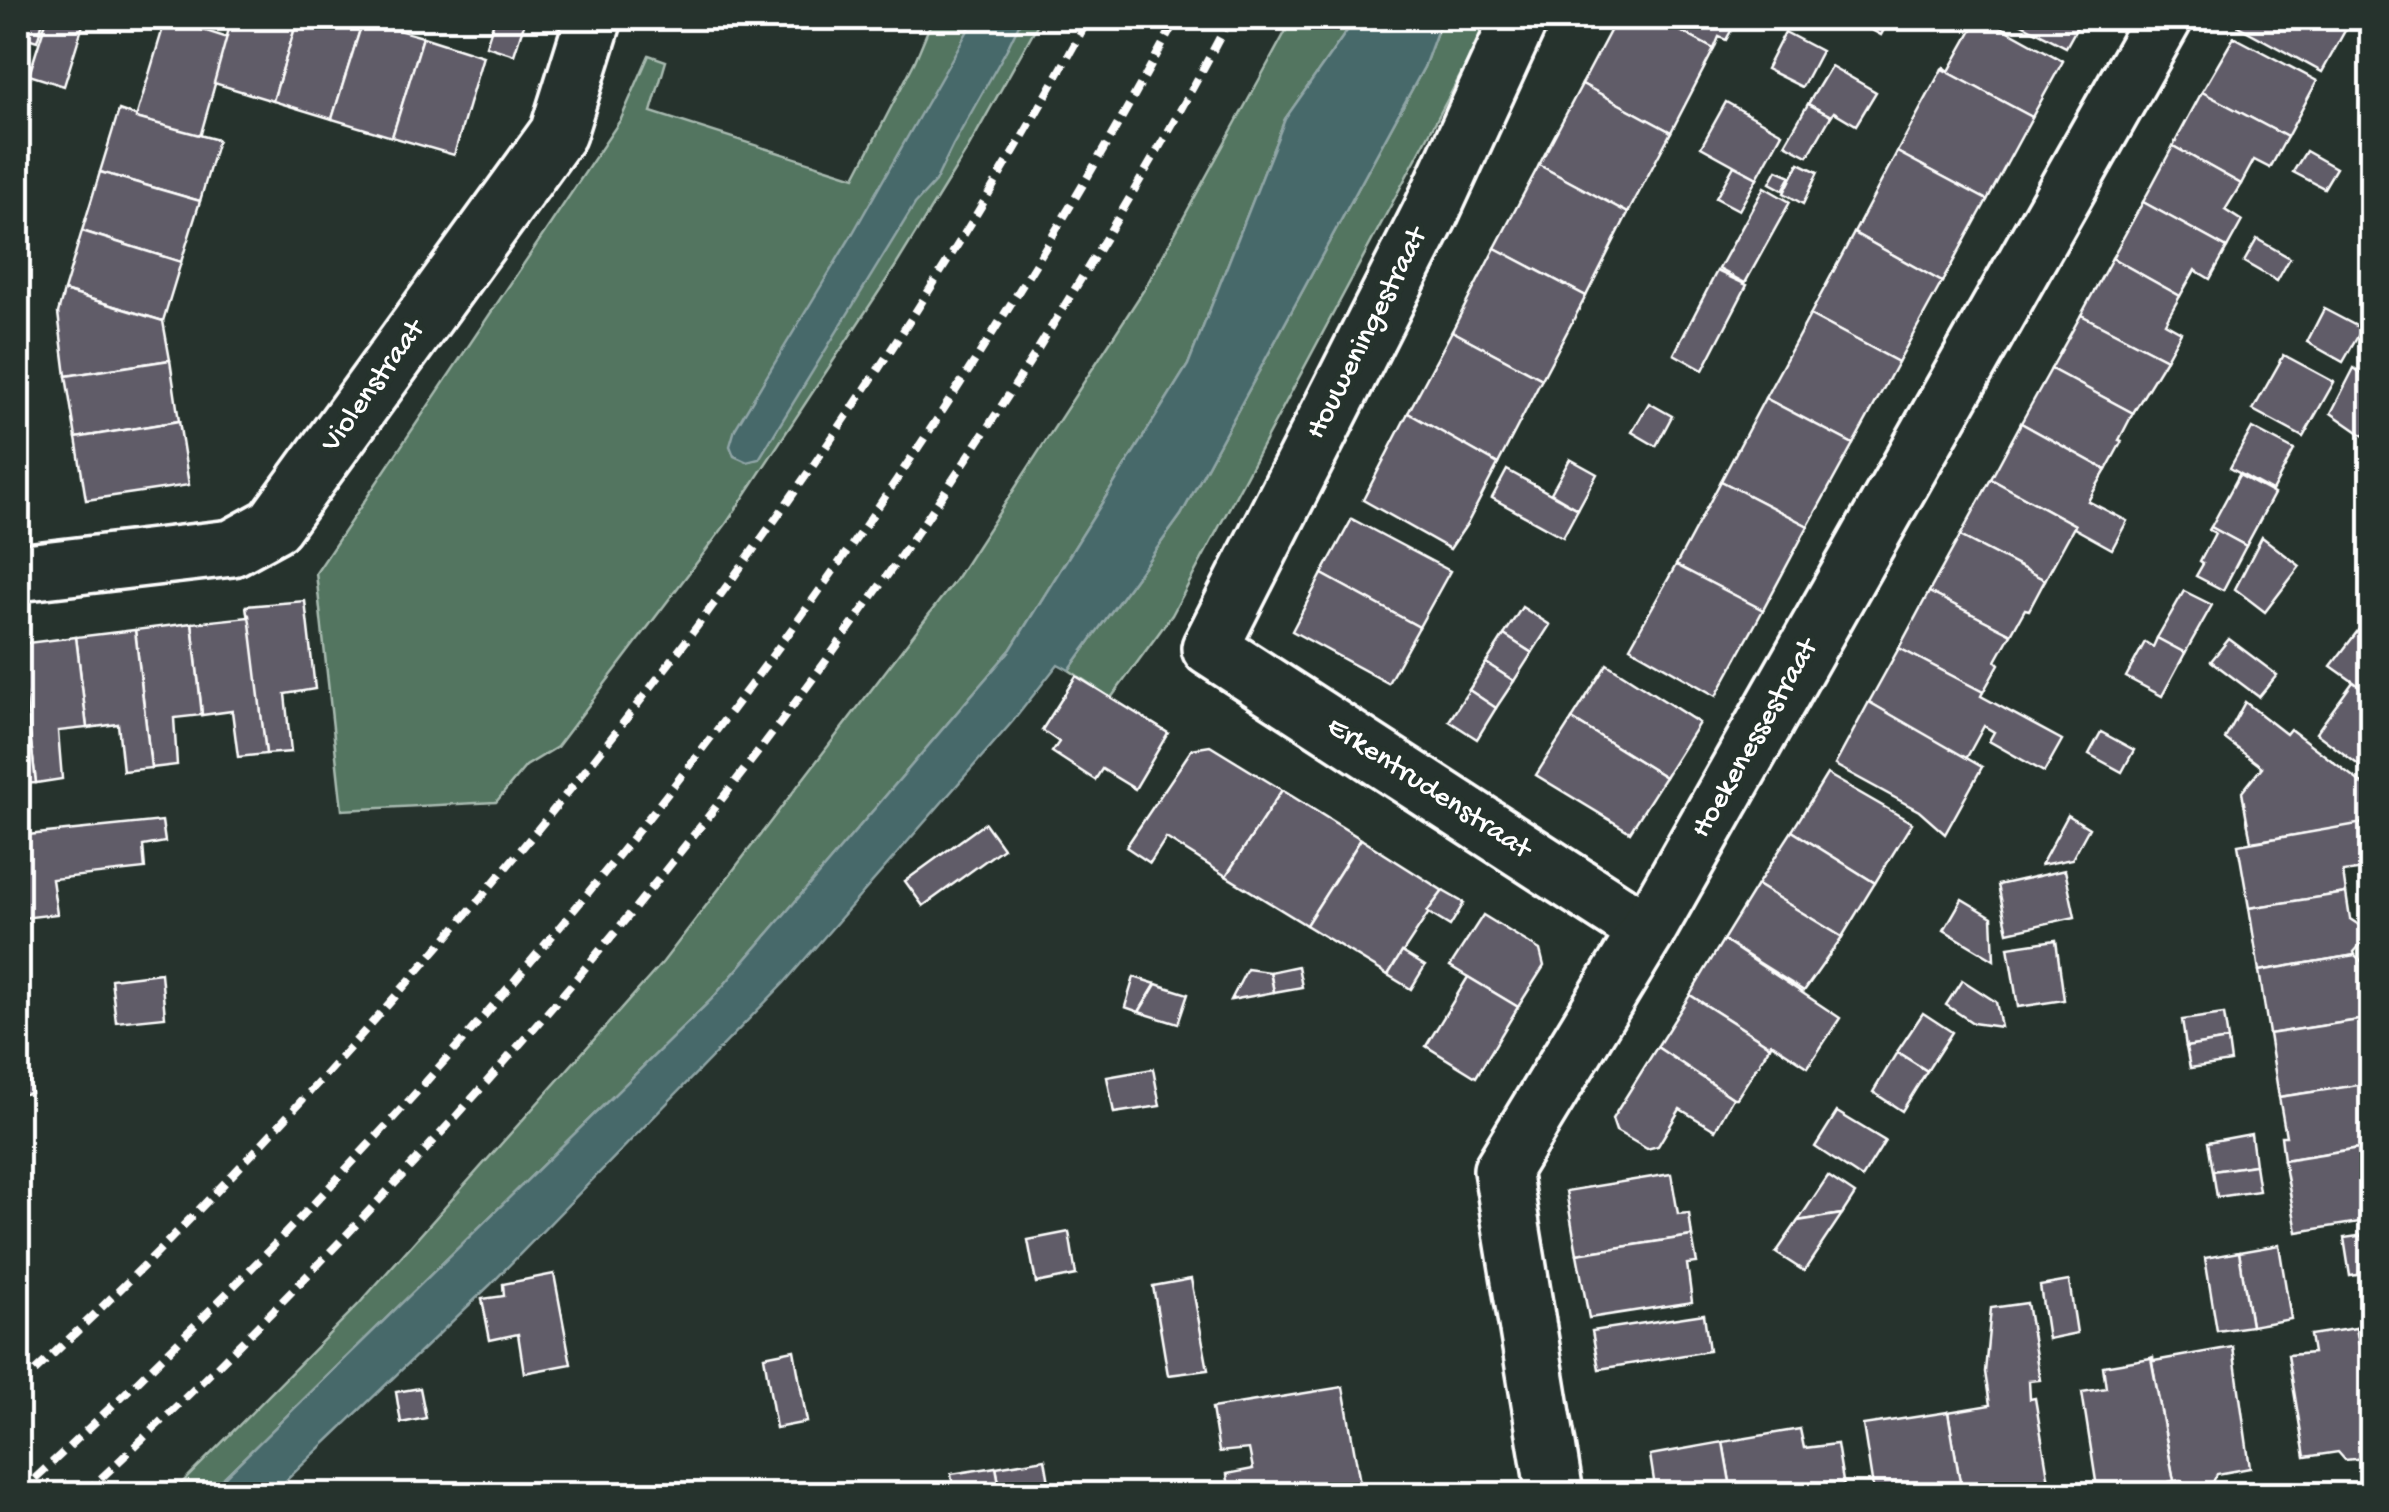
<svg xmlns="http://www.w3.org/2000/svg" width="2389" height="1512" font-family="'Gochi Hand',sans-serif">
  <rect width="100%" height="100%" fill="#26332d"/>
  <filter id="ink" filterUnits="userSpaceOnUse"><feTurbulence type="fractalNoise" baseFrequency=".01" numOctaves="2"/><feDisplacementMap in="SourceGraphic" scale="20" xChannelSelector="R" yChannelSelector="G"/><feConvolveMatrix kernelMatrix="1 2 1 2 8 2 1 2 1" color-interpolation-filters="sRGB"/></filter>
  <g filter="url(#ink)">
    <g fill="#527560" stroke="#a8bab0" stroke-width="2.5">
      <path d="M933,18H1041L967,150L895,267L726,524L557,747L526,766L496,802L342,810L316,573L621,119L649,55L666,61L651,112L855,177L915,61Z"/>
      <path d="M1293,18H1356L1285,119L1188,365L1011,649L712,999L207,1494H171L358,1305L663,962L956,579L1145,288Z"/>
      <path d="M1442,18H1491L1172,615L1111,698L1069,670L1181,515L1424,67Z"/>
    </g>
    <g fill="#46696b" stroke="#90a5a6" stroke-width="2.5">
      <path d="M975,18H1022L1008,47L953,145L935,182L915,204L759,459L747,462L734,456L730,446L735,429L850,238Z"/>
      <path d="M1356,18H1442L1424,67L1181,515L1069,670L1058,664L1013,721L784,983L490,1285L272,1494H207L712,999L1011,649L1188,365L1285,119Z"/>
    </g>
    <g fill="#605c67" stroke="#fff" stroke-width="2.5">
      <path d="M18,18H44L37,41L18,35Z"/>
      <path d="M47,18H85L64,86L29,75Z"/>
      <path d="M166,18L228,38L200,137L136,118Z"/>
      <path d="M232,18H298L273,101L214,83Z"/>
      <path d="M298,18H356L363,20L332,119L273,101Z"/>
      <path d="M495,18H526L514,55L486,46Z"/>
      <path d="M1617,18H1656L1714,49L1671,132L1582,84Z"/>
      <path d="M1656,18H1738L1726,40L1719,37L1714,49Z"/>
      <path d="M1856,18H1890L1881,35L1855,21Z"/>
      <path d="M1979,18H1985L2063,61L2032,117L1942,69L1944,67L1949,71Z"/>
      <path d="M2010,18H2082L2066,47Z"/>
      <path d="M2243,18H2352L2322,72L2238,26Z"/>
      <path d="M363,20L423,37L392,137L332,119Z"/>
      <path d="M1785,32L1821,51L1802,87L1766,69Z"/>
      <path d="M423,37L483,56L454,155L392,137Z"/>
      <path d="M2234,37L2317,81L2287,137L2202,92Z"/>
      <path d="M1831,66L1876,92L1856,125L1834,112L1831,116L1808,104Z"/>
      <path d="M1942,69L2032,117L1987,200L1897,152Z"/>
      <path d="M1582,84L1671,132L1628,213L1539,165Z"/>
      <path d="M2202,92L2287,137L2270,168L2254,160L2241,184L2173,146Z"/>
      <path d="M1726,102L1782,133L1757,178L1701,147Z"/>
      <path d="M1808,104L1831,116L1808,156L1785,144Z"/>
      <path d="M119,110L136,116V118L218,140L200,201L100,172Z"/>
      <path d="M2173,146L2241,184L2225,210L2242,221L2227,248L2143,202Z"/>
      <path d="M2306,151L2336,168L2324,188L2293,172Z"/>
      <path d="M1897,152L1987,200L1942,282L1854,233Z"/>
      <path d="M1799,163L1818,172L1803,204L1784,193Z"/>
      <path d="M1539,165L1628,213L1586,296L1495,248Z"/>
      <path d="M1734,166L1757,178L1739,210L1716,198Z"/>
      <path d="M1777,170L1791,176L1783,190L1770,183Z"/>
      <path d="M100,172L200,201L181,262L82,231Z"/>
      <path d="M1764,187L1790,202L1745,283L1719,269Z"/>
      <path d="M2143,202L2227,248L2210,279L2195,270L2180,296L2112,258Z"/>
      <path d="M82,231L181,262L163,321L64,291Z"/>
      <path d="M1854,233L1942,282L1898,362L1810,315Z"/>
      <path d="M2257,239L2290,258L2277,281L2244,262Z"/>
      <path d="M1495,248L1586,296L1542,379L1452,331Z"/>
      <path d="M2112,258L2180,296L2165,323L2181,332L2166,359L2081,315Z"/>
      <path d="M1717,271L1747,285L1703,370L1674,354Z"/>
      <path d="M64,291L163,321L170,360L66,376L58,313Z"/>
      <path d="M2324,309L2362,329L2343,362L2307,342Z"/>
      <path d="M1810,315L1898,362L1853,444L1765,398Z"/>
      <path d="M2081,315L2166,359L2133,413L2051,369Z"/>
      <path d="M1452,331L1542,379L1498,464L1408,413Z"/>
      <path d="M2284,355L2334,382L2303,437L2253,410Z"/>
      <path d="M170,360L179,421L76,438L66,376Z"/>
      <path d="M2354,368L2372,381V425L2364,436L2331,413Z"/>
      <path d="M2051,369L2133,413L2119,440L2122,441L2106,470L2021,423Z"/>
      <path d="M1765,398L1853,444L1808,526L1721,481Z"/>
      <path d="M1649,403L1672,416L1656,446L1632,432Z"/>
      <path d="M1408,413L1498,464L1467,524L1450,549L1363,500Z"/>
      <path d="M179,421L189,485L86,500L76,438Z"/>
      <path d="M2021,423L2106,470L2088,501L2127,521L2112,549L2074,528L2075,525L1991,479Z"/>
      <path d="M2252,428L2294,450L2272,491L2230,468Z"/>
      <path d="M1570,459L1597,474L1578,509L1551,493Z"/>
      <path d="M1507,470L1578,509L1563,537L1492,498Z"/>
      <path d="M2239,475L2274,494L2246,546L2211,527Z"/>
      <path d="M1991,479L2075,525L2045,580L1960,536Z"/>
      <path d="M1721,481L1808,526L1763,610L1676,565Z"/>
      <path d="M1352,519L1450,571L1419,627L1322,574Z"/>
      <path d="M2211,527L2246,546L2223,590L2196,576L2203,564L2200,562L2215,533L2209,530Z"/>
      <path d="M1960,536L2045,580L2029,610L2025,609L2011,634L1929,592Z"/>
      <path d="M2262,537L2300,566L2265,612L2235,589Z"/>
      <path d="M1676,565L1763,610L1716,696L1630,647Z"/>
      <path d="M1322,574L1419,627L1388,683L1292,631Z"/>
      <path d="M2184,591L2212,605L2185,653L2157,638Z"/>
      <path d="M1929,592L2011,634L1996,661L1999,664L1983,692L1899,648Z"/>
      <path d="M305,601L315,689L285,694L291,752L266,754L246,606Z"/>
      <path d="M1522,607L1550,625L1532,653L1504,635Z"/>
      <path d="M248,614L249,615L266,754L238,757L232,711L202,715L192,623L249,617Z"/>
      <path d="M2370,615L2372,617V695L2331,666Z"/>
      <path d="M192,623L202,715L174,718L177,765L151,768L135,630Z"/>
      <path d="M135,630L151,768L123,771L118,724L87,728L76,637Z"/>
      <path d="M1504,635L1532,653L1514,681L1486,663Z"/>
      <path d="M76,637L87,728L58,731L62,779L36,783L19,644Z"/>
      <path d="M2157,638L2185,653L2162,696L2126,677L2145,642L2153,647Z"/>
      <path d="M2229,639L2277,675L2259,697L2211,661Z"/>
      <path d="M18,644H19L36,783L18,784Z"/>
      <path d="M1899,648L1983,692L1981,696L2062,740L2044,772L1989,741L1994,732L1984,726L1966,759L1869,702Z"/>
      <path d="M1486,663L1514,681L1496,708L1469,690Z"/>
      <path d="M1607,664L1699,723L1665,777L1572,719Z"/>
      <path d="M1076,676L1168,733L1135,789L1102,769L1095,780L1052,752L1059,742L1042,730Z"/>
      <path d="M2353,682L2372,695V775L2316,733Z"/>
      <path d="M1469,690L1496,708L1477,739L1449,721Z"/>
      <path d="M1869,702L1982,767L1945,834L1919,811L1835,765Z"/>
      <path d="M2245,702L2286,734L2290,729L2372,791V811L2366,818V824L2251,842L2242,792L2262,767L2225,739Z"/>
      <path d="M1572,719L1665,777L1630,832L1536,775Z"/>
      <path d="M2101,732L2134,750L2122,772L2089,754Z"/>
      <path d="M1210,746L1282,790L1226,876L1166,838L1150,863L1126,847L1192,749Z"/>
      <path d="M1827,774L1912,823L1875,883L1792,831Z"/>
      <path d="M1282,790L1361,839L1306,925L1226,876Z"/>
      <path d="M2068,815L2089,828L2072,859L2041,865Z"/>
      <path d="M162,821L165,842L143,846L145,869L52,879L57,914L22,918L27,971L18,972V836Z"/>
      <path d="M2369,822L2372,868L2343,872L2346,893L2249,908L2238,845Z"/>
      <path d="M985,823L1003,848L923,906L905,881Z"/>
      <path d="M1792,831L1875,883L1842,937L1757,885Z"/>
      <path d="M1361,839L1443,891L1388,975L1306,925Z"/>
      <path d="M2065,870L2075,917L2008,932L1998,885Z"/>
      <path d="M1757,885L1842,937L1804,991L1723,940Z"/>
      <path d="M1443,891L1464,903L1450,926L1427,912Z"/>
      <path d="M2346,893L2350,919L2359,925L2363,942L2354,952L2355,955L2259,971L2249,908Z"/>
      <path d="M1962,899L1992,917L1994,960L1944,930Z"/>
      <path d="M1483,915L1540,950L1544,966L1518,1007L1450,966Z"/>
      <path d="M1723,940L1840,1018L1808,1067L1771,1043L1770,1046L1690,995Z"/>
      <path d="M2056,940L2064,1000L2018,1007L2008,947Z"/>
      <path d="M1402,952L1425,966L1411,989L1388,975Z"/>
      <path d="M2355,955L2366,965L2369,982L2361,991L2366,1019L2269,1034L2259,971Z"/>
      <path d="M1298,966L1302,987L1274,992L1270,972Z"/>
      <path d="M1247,969L1270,972L1274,992L1231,1000Z"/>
      <path d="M161,973L165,1017L116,1022L111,979Z"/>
      <path d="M1134,977L1156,984L1139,1012L1125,1007Z"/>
      <path d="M1468,977L1518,1007L1476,1077L1426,1046Z"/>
      <path d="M1962,980L1996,1002L2001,1027L1973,1023L1946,1005Z"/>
      <path d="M1156,984L1188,994L1178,1024L1139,1012Z"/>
      <path d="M1690,995L1770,1046L1737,1098H1733L1657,1047Z"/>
      <path d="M18,1009H19L31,1093L18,1095Z"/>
      <path d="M1923,1013L1952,1032L1927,1071L1897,1052Z"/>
      <path d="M2224,1014L2228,1040L2186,1047L2182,1020Z"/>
      <path d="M2366,1019L2372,1042V1083L2279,1097L2269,1034Z"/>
      <path d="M2228,1040L2231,1062L2190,1068L2186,1047Z"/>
      <path d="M1657,1047L1733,1098L1715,1130L1680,1109L1658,1146L1647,1149L1616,1131L1612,1119Z"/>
      <path d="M1897,1052L1927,1071L1902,1111L1873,1092Z"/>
      <path d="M1153,1069L1160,1106L1114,1113L1107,1077Z"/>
      <path d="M2372,1083V1146L2284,1160L2281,1136H2286L2279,1097Z"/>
      <path d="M1837,1112L1885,1141L1862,1178L1815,1147Z"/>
      <path d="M2251,1134L2255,1165L2213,1171L2208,1142Z"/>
      <path d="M2372,1146V1220L2297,1232L2284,1160Z"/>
      <path d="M2255,1165L2259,1191L2217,1197L2213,1171Z"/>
      <path d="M1671,1174L1678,1214L1689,1213L1692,1236L1577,1254L1566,1191Z"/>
      <path d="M1828,1176L1855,1194L1842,1214L1798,1221Z"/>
      <path d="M1842,1214L1804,1271L1776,1253L1798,1221Z"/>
      <path d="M1069,1232L1076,1275L1036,1283L1028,1240Z"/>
      <path d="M2372,1234V1273L2350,1276L2344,1238Z"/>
      <path d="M1692,1236L1697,1263L1687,1264L1692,1302L1589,1318L1577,1254Z"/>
      <path d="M2279,1245L2291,1319L2251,1326L2239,1252Z"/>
      <path d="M2239,1252L2251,1326L2217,1331L2205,1258Z"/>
      <path d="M554,1274L571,1364L524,1373L518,1334L490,1340L482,1299L504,1296L503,1284Z"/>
      <path d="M1191,1279L1208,1370L1168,1375L1153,1286Z"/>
      <path d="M2069,1281L2077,1333L2048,1339L2040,1286Z"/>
      <path d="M2027,1303L2040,1380L2029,1381L2030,1399L2035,1398L2050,1488L2016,1494H1962L1948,1412L1990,1405L1985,1372L1991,1308Z"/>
      <path d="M1704,1314L1709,1351L1599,1369L1592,1331Z"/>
      <path d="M2372,1325V1416L2356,1328Z"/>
      <path d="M2356,1328L2372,1416V1449L2365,1458L2345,1460L2338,1452L2305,1457L2288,1355L2313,1353L2310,1335Z"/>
      <path d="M2233,1347L2250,1468L2217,1474L2212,1484L2189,1488L2180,1480L2174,1481L2151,1358L2153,1357L2154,1361Z"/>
      <path d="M794,1350L807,1422L776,1428L764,1356Z"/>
      <path d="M2151,1358L2174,1481L2169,1482L2161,1493L2142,1494L2133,1488L2098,1494L2082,1392L2106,1388L2103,1366Z"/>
      <path d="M1343,1387L1362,1494H1230L1227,1474L1253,1469L1249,1449L1219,1452L1212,1408Z"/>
      <path d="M420,1388L426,1418L401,1423L396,1392Z"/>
      <path d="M1948,1412L1962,1494H1874L1863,1425Z"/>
      <path d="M1800,1429L1804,1448L1837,1444L1845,1494H1732L1723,1442Z"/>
      <path d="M1723,1442L1732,1494H1656L1650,1455Z"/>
      <path d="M1045,1459L1051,1494H1001L996,1467Z"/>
      <path d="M996,1467L1001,1494H954L951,1474Z"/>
    </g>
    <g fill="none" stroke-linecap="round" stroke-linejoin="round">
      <defs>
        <g id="street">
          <path d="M1520,18L1430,214L1210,648L1647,931"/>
          <path d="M18,573L232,548L274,525L558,133L594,18"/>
          <path d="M1555,1494L1502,1170L1647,931L2164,18"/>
        </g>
      </defs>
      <use href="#street" stroke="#fff" stroke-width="62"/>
      <use href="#street" stroke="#26332d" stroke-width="55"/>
      <g stroke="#fff" stroke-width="8" stroke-dasharray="15 8" stroke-linecap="butt">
        <path d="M18,1387C183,1234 336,1068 482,896C712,624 919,332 1089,18"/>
        <path d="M18,1494C482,1069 878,571 1177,18"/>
        <path d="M84,1494C448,1156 770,773 1036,352C1104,242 1171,132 1230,18"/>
      </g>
    </g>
  </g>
  <g text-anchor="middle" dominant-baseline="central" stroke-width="10" stroke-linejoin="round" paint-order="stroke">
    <g font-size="30" fill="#fff" stroke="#26332d">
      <text transform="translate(1368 334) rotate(-63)">Houweningestraat</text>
      <text transform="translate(374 387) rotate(-54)">Violenstraat</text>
      <text transform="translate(1756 739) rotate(-60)">Hoekenessestraat</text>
      <text transform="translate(1428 789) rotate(33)">Erkentrudenstraat</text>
    </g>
  </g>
  <rect width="2389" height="1512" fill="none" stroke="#26332d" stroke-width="60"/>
  <rect x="30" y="30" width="2329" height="1452" fill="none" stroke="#fff" stroke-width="4" filter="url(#ink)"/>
</svg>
